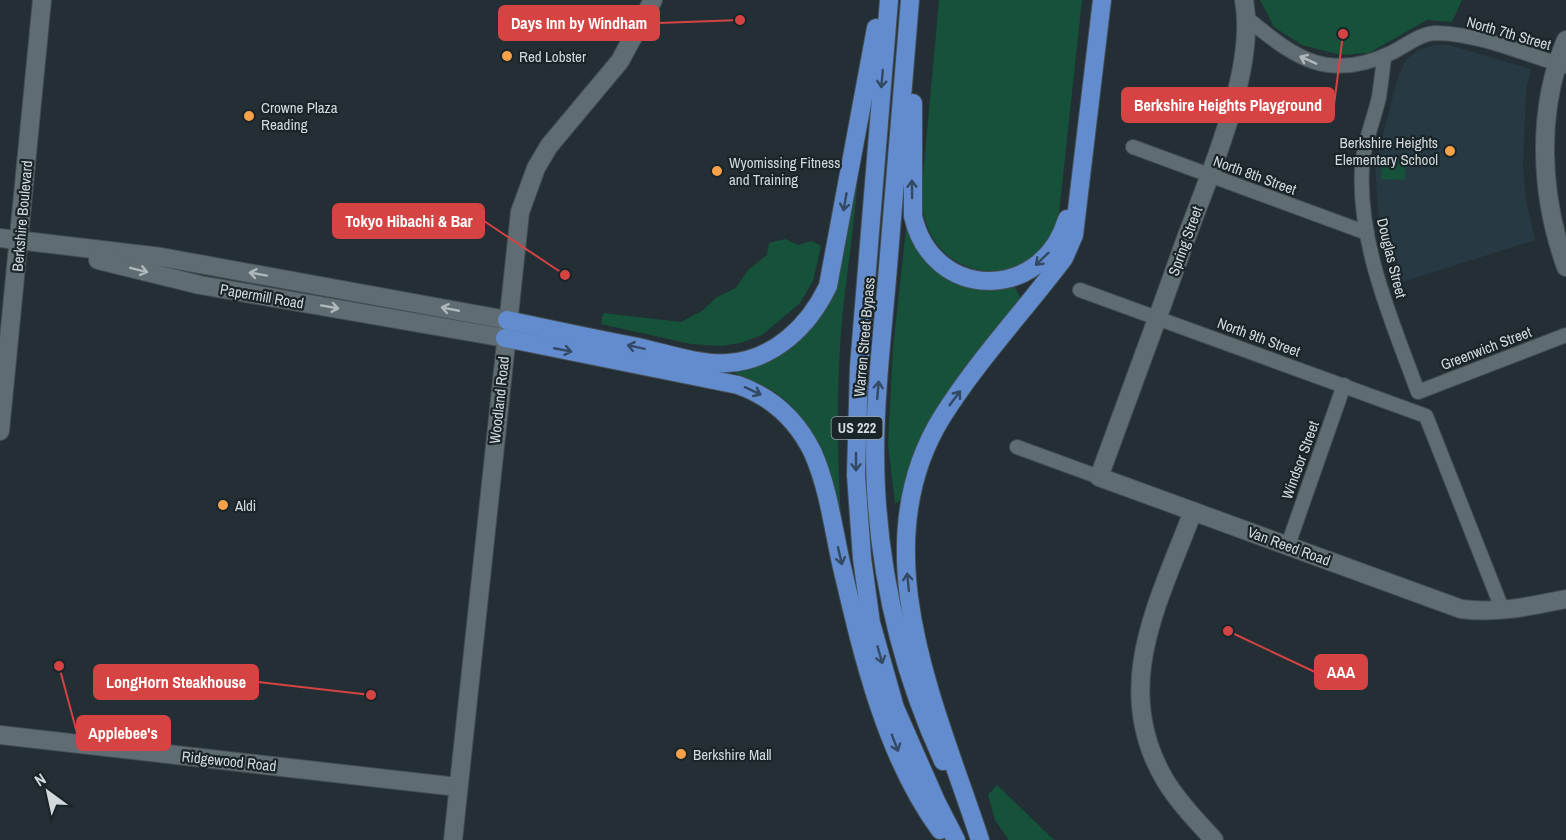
<svg xmlns="http://www.w3.org/2000/svg" width="1566" height="840" font-family="'Archivo Narrow',sans-serif">
  <rect width="100%" height="100%" fill="#232f34"/>
  <path fill="#273a43" d="M1434,45H1449L1531,69L1526,91L1523,167L1526,200L1535,240L1393,285L1379,221L1375,165L1398,77L1406,60L1418,50Z"/>
  <g fill="#155239">
    <path d="M939,0H1082L1059,213C1053,232 1044,251 1026,262C996,281 950,269 933,238C925,225 923,212 921,198Z"/>
    <path d="M1260,0H1462L1452,22L1427,20L1369,53L1341,55L1302,45L1274,27Z"/>
    <path d="M1382,155L1406,156L1405,180L1381,179Z"/>
    <path d="M858,169C856,216 848,262 843,310C835,389 837,468 843,547C830,491 824,419 768,388C758,382 745,378 734,373C844,343 842,264 858,169Z"/>
    <path d="M907,220C923,247 937,283 972,287C986,288 1001,285 1014,285L1023,303L987,348L905,500L895,503L888,444L893,348Z"/>
    <path d="M785,239L798,245L812,241L821,246L813,281L800,303L762,335L740,343L721,346L691,344L601,324L603,313L681,322L702,311L717,297L736,288L748,270L767,255L769,243Z"/>
    <path d="M997,785L1054,840H1009L995,820L988,795Z"/>
  </g>
  <g fill="none" stroke-linecap="round" stroke-linejoin="round">
    <defs>
      <g id="street">
        <path d="M1248,19C1296,59 1329,82 1391,53C1406,46 1420,33 1437,33C1480,34 1524,54 1565,66"/>
        <path d="M1384,56C1383,69 1381,83 1379,97C1374,120 1363,144 1362,168C1358,245 1392,321 1418,392L1566,335"/>
        <path d="M1133,147L1367,233"/>
        <path d="M1080,290L1426,416L1503,611"/>
        <path d="M1017,447L1099,477"/>
        <path d="M1288,545L1344,385"/>
      </g>
      <g id="secondary">
        <path d="M1244,0C1257,69 1209,175 1185,241C1157,320 1128,399 1099,477L1461,609C1497,614 1530,606 1566,599"/>
        <path d="M1566,40C1536,111 1540,195 1566,267"/>
        <path d="M0,238L161,257L507,320"/>
        <path d="M98,260L200,285L505,338"/>
        <path d="M0,431L42,0"/>
        <path d="M1193,511C1159,602 1110,687 1165,780C1178,802 1197,821 1214,840"/>
        <path d="M0,735L458,787"/>
        <path d="M453,840L520,212L536,168L549,146L620,61L653,0"/>
      </g>
      <g id="highway">
        <path d="M889,0L859,367L856,475L862,558L871,623L895,708L936,801L956,840"/>
        <path d="M910,0C902,89 895,178 888,267C882,340 872,416 876,489C881,583 904,676 943,761"/>
        <path d="M913,103V216C932,301 1042,303 1067,219"/>
        <path d="M507,320C549,329 591,338 633,346C663,352 697,365 728,363C774,360 809,326 828,286L876,28"/>
        <path d="M505,338L738,385C772,397 797,420 813,453C828,487 833,527 841,563C862,653 885,755 940,830"/>
        <path d="M980,840C937,708 860,549 942,417C977,361 1024,311 1064,258L1074,235L1102,0"/>
      </g>
    </defs>
    <use href="#street" stroke="#434d52" stroke-width="16"/>
    <use href="#secondary" stroke="#434d52" stroke-width="20"/>
    <use href="#highway" stroke="#434d52" stroke-width="20"/>
    <use href="#street" stroke="#5f6c72" stroke-width="14"/>
    <use href="#secondary" stroke="#5f6c72" stroke-width="18"/>
    <use href="#highway" stroke="#628cce" stroke-width="18"/>
  </g>
  <defs><path id="oneway-shaft" d="M-6 0H5M1.5-3L5.5 0L1.5 3" fill="none" stroke-width="1.6" stroke-linecap="round" stroke-linejoin="round" transform="scale(1.5)"/></defs>
  <g stroke="#afb8bc">
    <use href="#oneway-shaft" transform="translate(1308 60) rotate(-156)"/>
    <use href="#oneway-shaft" transform="translate(139 270) rotate(14)"/>
    <use href="#oneway-shaft" transform="translate(258 274) rotate(-170)"/>
    <use href="#oneway-shaft" transform="translate(330 307) rotate(10)"/>
    <use href="#oneway-shaft" transform="translate(450 309) rotate(-169)"/>
  </g>
  <g stroke="#334963">
    <use href="#oneway-shaft" transform="translate(882 79) rotate(95)"/>
    <use href="#oneway-shaft" transform="translate(912 189) rotate(-91)"/>
    <use href="#oneway-shaft" transform="translate(845 202) rotate(100)"/>
    <use href="#oneway-shaft" transform="translate(1042 259) rotate(136)"/>
    <use href="#oneway-shaft" transform="translate(636 347) rotate(-168)"/>
    <use href="#oneway-shaft" transform="translate(563 350) rotate(11)"/>
    <use href="#oneway-shaft" transform="translate(878 390) rotate(-85)"/>
    <use href="#oneway-shaft" transform="translate(753 391) rotate(25)"/>
    <use href="#oneway-shaft" transform="translate(955 398) rotate(-53)"/>
    <use href="#oneway-shaft" transform="translate(856 462) rotate(90)"/>
    <use href="#oneway-shaft" transform="translate(840 556) rotate(77)"/>
    <use href="#oneway-shaft" transform="translate(908 582) rotate(-96)"/>
    <use href="#oneway-shaft" transform="translate(880 655) rotate(74)"/>
    <use href="#oneway-shaft" transform="translate(895 743) rotate(69)"/>
  </g>
  <g fill="#f7a148" stroke="#1a252a" stroke-width="2">
    <circle cx="507" cy="56" r="6"/>
    <circle cx="249" cy="116" r="6"/>
    <circle cx="1450" cy="151" r="6"/>
    <circle cx="717" cy="171" r="6"/>
    <circle cx="223" cy="505" r="6"/>
    <circle cx="681" cy="754" r="6"/>
  </g>
  <g text-anchor="middle" dominant-baseline="central" stroke-width="4.5" stroke-linejoin="round" paint-order="stroke">
    <rect fill="#1a252a" stroke="#9aa3a7" stroke-width="1.5" x="831.5" y="417" width="51" height="22" rx="4.5"/>
    <g font-size="14" font-weight="bold" fill="#d1d9dc">
      <text x="857" y="428">US 222</text>
    </g>
    <g font-size="15" fill="#d1d9dc" stroke="#1a252a">
      <text transform="translate(1509 33) rotate(16)">North 7th Street</text>
      <text transform="translate(1255 175) rotate(20)">North 8th Street</text>
      <text transform="translate(22 216) rotate(-85)">Berkshire Boulevard</text>
      <text transform="translate(1185 241) rotate(-70)">Spring Street</text>
      <text transform="translate(1392 258) rotate(76)">Douglas Street</text>
      <text transform="translate(262 296) rotate(10)">Papermill Road</text>
      <text transform="translate(864 337) rotate(-85)">Warren Street Bypass</text>
      <text transform="translate(1259 337) rotate(20)">North 9th Street</text>
      <text transform="translate(1486 348) rotate(-21)">Greenwich Street</text>
      <text transform="translate(499 400) rotate(-84)">Woodland Road</text>
      <text transform="translate(1300 460) rotate(-70)">Windsor Street</text>
      <text transform="translate(1289 546) rotate(20)">Van Reed Road</text>
      <text transform="translate(229 761) rotate(6)">Ridgewood Road</text>
    </g>
    <g font-size="15" fill="#d1d9dc" stroke="#1a252a" text-anchor="start">
      <text x="519" y="56">Red Lobster</text>
      <text x="261" y="107">Crowne Plaza<tspan x="261" dy="17">Reading</tspan></text>
      <text x="1438" y="142" text-anchor="end">Berkshire Heights<tspan x="1438" dy="17">Elementary School</tspan></text>
      <text x="729" y="162">Wyomissing Fitness<tspan x="729" dy="17">and Training</tspan></text>
      <text x="235" y="505">Aldi</text>
      <text x="693" y="754">Berkshire Mall</text>
    </g>
  </g>
  <path fill="none" stroke="#d54343" stroke-width="2" d="M740 20L659 23M1343 34L1334 105M565 275L484 221M1228 631L1315 672M371 695L258 682M59 666L77 733"/>
  <g fill="#d54343" stroke="#1a252a" stroke-width="2">
    <circle cx="740" cy="20" r="6"/>
    <circle cx="1343" cy="34" r="6"/>
    <circle cx="565" cy="275" r="6"/>
    <circle cx="1228" cy="631" r="6"/>
    <circle cx="371" cy="695" r="6"/>
    <circle cx="59" cy="666" r="6"/>
  </g>
  <g fill="#d54343" stroke="#d54343" stroke-width="2">
    <rect x="499" y="6" width="160" height="34" rx="6"/>
    <rect x="1122" y="88" width="212" height="34" rx="6"/>
    <rect x="333" y="204" width="151" height="34" rx="6"/>
    <rect x="1315" y="655" width="52" height="34" rx="6"/>
    <rect x="94" y="665" width="164" height="34" rx="6"/>
    <rect x="77" y="716" width="93" height="34" rx="6"/>
  </g>
  <g font-size="16" text-anchor="middle" font-weight="bold" fill="#fff">
    <text x="579" y="29">Days Inn by Windham</text>
    <text x="1228" y="111">Berkshire Heights Playground</text>
    <text x="409" y="227">Tokyo Hibachi &amp; Bar</text>
    <text x="1341" y="678">AAA</text>
    <text x="176" y="688">LongHorn Steakhouse</text>
    <text x="123" y="739">Applebee's</text>
  </g>
  <g transform="translate(48 792) rotate(327)" stroke="#1a252a" stroke-width="4.5" paint-order="stroke">
  <path d="M0-4.5L10 22L0 15L-10 22Z" fill="#d1d9dc"/>
  <text y="-9" font-size="16" font-weight="bold" text-anchor="middle" fill="#d1d9dc">N</text>
  </g>
</svg>
